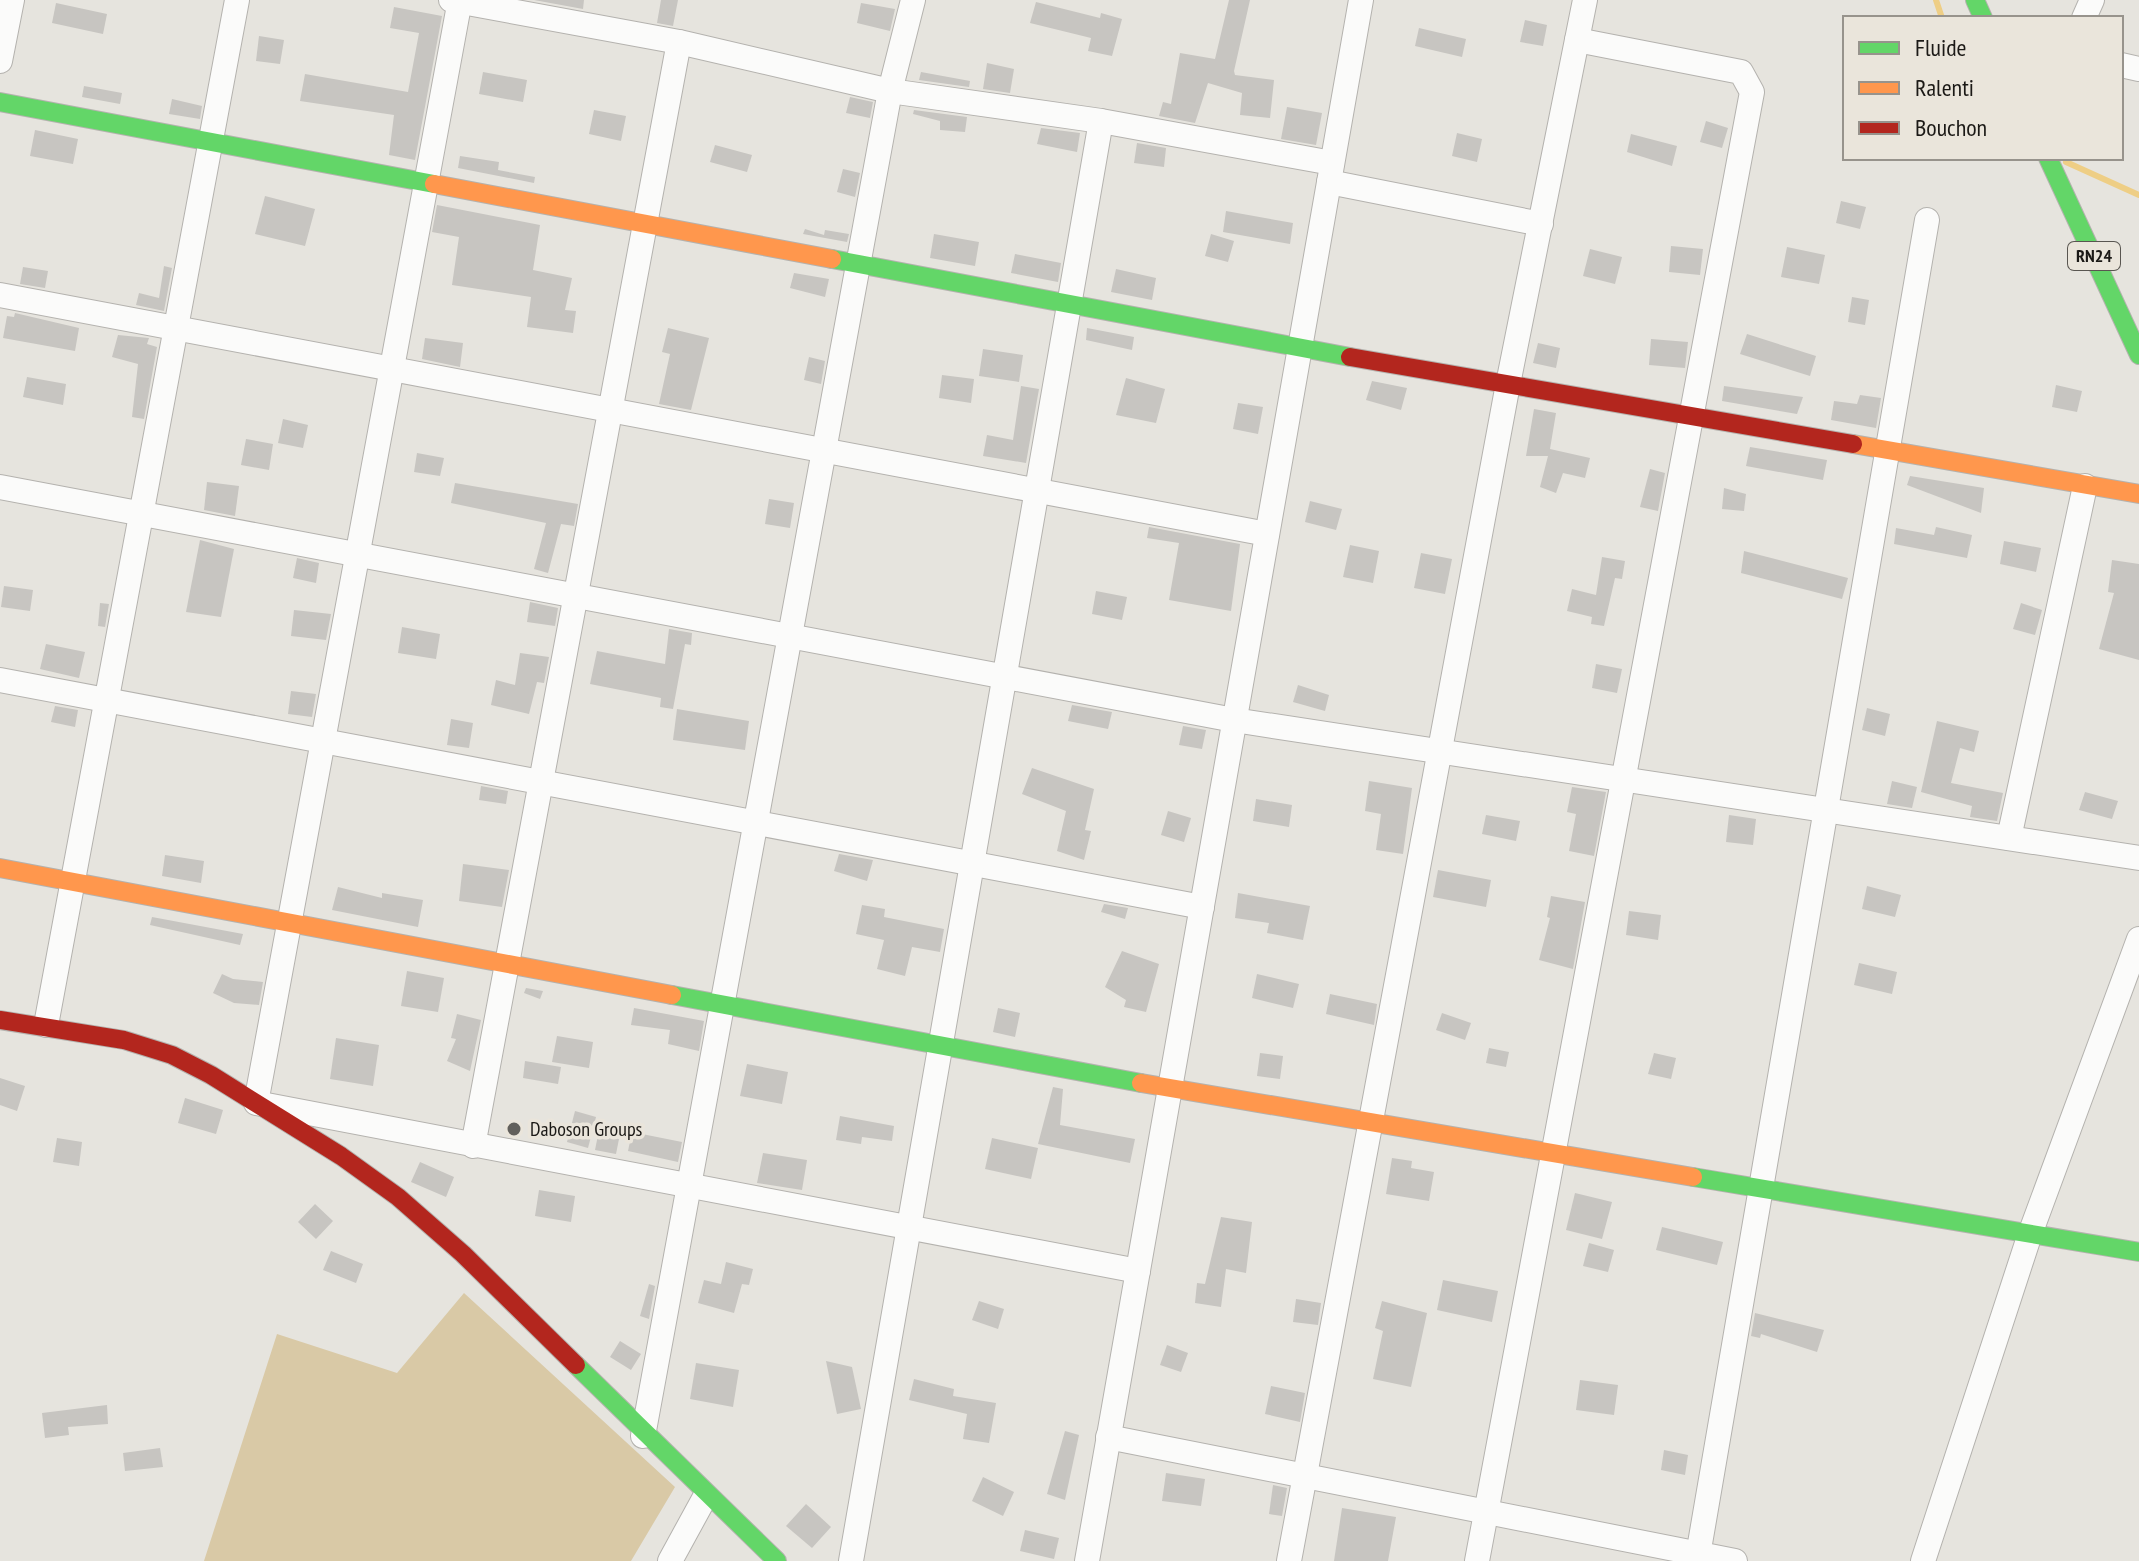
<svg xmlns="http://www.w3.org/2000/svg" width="2139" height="1561" font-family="'PT Sans Narrow',sans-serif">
  <rect width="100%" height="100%" fill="#e6e4de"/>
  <path fill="#d9c9a6" d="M464,1293L675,1487L631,1561H204L277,1334L397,1373Z"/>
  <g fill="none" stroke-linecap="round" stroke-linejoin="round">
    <g stroke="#eece85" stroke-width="6">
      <path d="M1936,0L1942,18"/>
      <path d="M2066,162L2139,195"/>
    </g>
  </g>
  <g fill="#c7c5c1">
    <path d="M534,0H584L583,9Z"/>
    <path d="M661,0H678L673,26L657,23Z"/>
    <path d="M1229,0H1250L1234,71L1235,75L1274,80L1270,118L1240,115L1242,93L1208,83L1195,123L1159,116L1163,102L1171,104L1180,53L1215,59Z"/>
    <path d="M1036,2L1100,18L1101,13L1122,19L1112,56L1088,51L1091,38L1030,23Z"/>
    <path d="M56,3L107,14L103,34L52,23Z"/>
    <path d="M861,3L895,9L890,31L857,23Z"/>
    <path d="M394,7L442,16L415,160L389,155L394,115L300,101L305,74L408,92L419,33L390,28Z"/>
    <path d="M1525,20L1547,25L1543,46L1520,42Z"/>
    <path d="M1419,28L1466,39L1462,57L1415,46Z"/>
    <path d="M259,36L284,40L280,64L256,61Z"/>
    <path d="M987,63L1014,69L1010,93L983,89Z"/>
    <path d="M483,72L527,80L523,102L479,94Z"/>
    <path d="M921,72L970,81L969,87L919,80Z"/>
    <path d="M84,86L122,93L120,104L82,97Z"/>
    <path d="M850,97L873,102L870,118L846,113Z"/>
    <path d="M172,99L202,106L200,119L169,114Z"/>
    <path d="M1287,107L1322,113L1316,145L1281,139Z"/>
    <path d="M594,110L626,116L621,141L589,134Z"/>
    <path d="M914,110L967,117L965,132L940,130V121L913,114Z"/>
    <path d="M1706,121L1728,128L1722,148L1700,142Z"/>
    <path d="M1041,128L1080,133L1077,152L1037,144Z"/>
    <path d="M35,130L78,139L73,164L30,156Z"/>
    <path d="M1457,133L1482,139L1477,162L1452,156Z"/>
    <path d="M1631,134L1677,146L1672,166L1627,152Z"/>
    <path d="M1137,143L1166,148L1164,167L1134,163Z"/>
    <path d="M715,145L752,155L747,172L710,162Z"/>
    <path d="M460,156L499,162L498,170L535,177L534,183L458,168Z"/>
    <path d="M843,169L860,173L855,197L837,192Z"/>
    <path d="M265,196L315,209L305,246L255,234Z"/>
    <path d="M1841,201L1866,207L1860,229L1836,223Z"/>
    <path d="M437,205L540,225L533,270L572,278L565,310L576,311L573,333L527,327L531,297L452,285L459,237L432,232Z"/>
    <path d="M1226,211L1293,223L1290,244L1223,232Z"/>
    <path d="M805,229L824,235L825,230L849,234L847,242L803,234Z"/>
    <path d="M934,234L979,242L975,266L930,258Z"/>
    <path d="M1211,234L1234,241L1228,262L1205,256Z"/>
    <path d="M1671,246L1703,249L1700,275L1669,272Z"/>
    <path d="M1787,247L1825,255L1819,284L1781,277Z"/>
    <path d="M1590,249L1622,257L1615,284L1583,276Z"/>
    <path d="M1015,254L1061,263L1058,282L1011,273Z"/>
    <path d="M164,266L172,268L164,311L136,305L139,293L159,298Z"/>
    <path d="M23,267L48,271L45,288L20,284Z"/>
    <path d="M1116,269L1156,278L1152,300L1111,292Z"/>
    <path d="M794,273L829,279L825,297L790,288Z"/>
    <path d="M1852,297L1869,300L1865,325L1848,322Z"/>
    <path d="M15,313L79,328L75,351L3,338L7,316L14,317Z"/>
    <path d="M668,328L709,338L691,410L659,404L670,354L662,352Z"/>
    <path d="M1087,328L1134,337L1132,350L1086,340Z"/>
    <path d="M1747,334L1816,356L1810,376L1740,354Z"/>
    <path d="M118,335L149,338L147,344L157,347L144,419L132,417L138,364L112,357Z"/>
    <path d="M425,338L463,343L460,367L422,359Z"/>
    <path d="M1651,339L1688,342L1685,368L1649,365Z"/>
    <path d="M1538,343L1560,348L1556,368L1533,363Z"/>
    <path d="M983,349L1023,355L1019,382L979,376Z"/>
    <path d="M809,357L825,361L821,384L804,380Z"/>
    <path d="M942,375L974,379L971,403L939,398Z"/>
    <path d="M27,377L66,384L63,405L23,397Z"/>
    <path d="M1126,378L1165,389L1156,423L1116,415Z"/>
    <path d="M1372,381L1407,388L1401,410L1366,400Z"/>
    <path d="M2056,385L2082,391L2077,412L2052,407Z"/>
    <path d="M1021,386L1039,389L1026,463L983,456L987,435L1013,440Z"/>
    <path d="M1724,386L1803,397L1797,414L1722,401Z"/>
    <path d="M1860,395L1881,398L1876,428L1831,420L1834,401L1857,404Z"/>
    <path d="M1238,403L1263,407L1258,434L1233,429Z"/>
    <path d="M1534,409L1556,413L1550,449L1590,458L1585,478L1563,473L1556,493L1540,487L1548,456H1526Z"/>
    <path d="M283,419L308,425L303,448L278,443Z"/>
    <path d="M246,439L273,444L269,470L241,465Z"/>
    <path d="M1750,447L1827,460L1823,480L1746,466Z"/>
    <path d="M417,453L444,458L440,476L414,472Z"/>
    <path d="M1650,469L1665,473L1658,511L1640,507Z"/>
    <path d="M1910,476L1984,488L1981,513L1907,485Z"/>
    <path d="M207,482L239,486L235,516L204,510Z"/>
    <path d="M455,483L578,504L574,526L561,524L548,573L534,569L546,523L451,503Z"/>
    <path d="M1724,488L1746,494L1744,511L1722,509Z"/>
    <path d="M769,499L794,503L790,528L765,524Z"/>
    <path d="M1310,501L1342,509L1336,530L1305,522Z"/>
    <path d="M1149,527L1240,544L1231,611L1169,600L1179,543L1147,538Z"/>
    <path d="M1936,527L1972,535L1967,558L1894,544L1896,528L1934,535Z"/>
    <path d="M200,540L234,549L221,617L186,612Z"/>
    <path d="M2004,541L2041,548L2036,572L2000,564Z"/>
    <path d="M1350,545L1379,551L1373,583L1343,577Z"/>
    <path d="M1744,551L1848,578L1842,599L1741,573Z"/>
    <path d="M1421,553L1452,559L1445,594L1414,588Z"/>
    <path d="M1602,557L1625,561L1622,579L1615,578L1604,626L1591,624L1592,617L1567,611L1572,589L1596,595Z"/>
    <path d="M297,558L319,563L316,583L293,578Z"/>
    <path d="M2112,560L2139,564V660L2099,649L2114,593L2108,592Z"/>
    <path d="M4,586L33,590L30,611L1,607Z"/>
    <path d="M1096,591L1127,597L1122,620L1092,614Z"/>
    <path d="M530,602L558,608L555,626L527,622Z"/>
    <path d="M100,603L109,604L105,627L98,626Z"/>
    <path d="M2021,603L2042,610L2035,635L2013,629Z"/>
    <path d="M294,610L331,614L326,640L291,636Z"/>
    <path d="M402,627L440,634L436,659L398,653Z"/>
    <path d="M669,629L692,633L691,645L685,644L673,709L660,707L661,698L590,684L597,651L665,664Z"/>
    <path d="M46,644L85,652L79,678L40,669Z"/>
    <path d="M520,653L549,657L544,683L537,682L529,714L491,705L496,680L515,685Z"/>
    <path d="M1596,664L1622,669L1617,693L1592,688Z"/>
    <path d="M1298,685L1329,695L1325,711L1293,702Z"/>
    <path d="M291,691L316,694L312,717L288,714Z"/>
    <path d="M1072,705L1112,712L1108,729L1068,721Z"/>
    <path d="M55,706L78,710L75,727L51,722Z"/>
    <path d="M1867,708L1890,714L1885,736L1862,730Z"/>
    <path d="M677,709L749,721L745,750L673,740Z"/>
    <path d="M451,719L473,723L469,748L447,745Z"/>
    <path d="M1937,721L1979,731L1974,752L1960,748L1951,783L2003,793L1997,821L1970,817L1972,806L1921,792Z"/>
    <path d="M1183,726L1206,730L1202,749L1179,745Z"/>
    <path d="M1032,768L1094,789L1085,830L1091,831L1084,860L1057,851L1066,811L1022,794Z"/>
    <path d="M1369,781L1412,788L1403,854L1376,850L1381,814L1365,811Z"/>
    <path d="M1892,781L1917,787L1912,808L1887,804Z"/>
    <path d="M481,786L508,791L506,804L479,800Z"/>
    <path d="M1572,787L1606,792L1594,856L1569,851L1576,814L1567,812Z"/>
    <path d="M2085,792L2118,801L2112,819L2079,810Z"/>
    <path d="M1256,799L1292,805L1289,827L1253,821Z"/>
    <path d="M1168,811L1191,818L1184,842L1161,835Z"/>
    <path d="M1486,815L1520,821L1516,841L1482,834Z"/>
    <path d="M1729,815L1756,819L1753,845L1726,842Z"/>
    <path d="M839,854L873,860L867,881L834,871Z"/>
    <path d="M165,855L204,861L201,883L162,876Z"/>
    <path d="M463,864L509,870L502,907L459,901Z"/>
    <path d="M1438,870L1491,880L1486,907L1433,897Z"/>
    <path d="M1867,886L1901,895L1895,917L1862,909Z"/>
    <path d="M338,887L382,898V893L423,900L418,927L332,910Z"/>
    <path d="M1238,893L1310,906L1303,940L1267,933L1269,923L1235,918Z"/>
    <path d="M1551,896L1585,902L1573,969L1539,960L1550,918L1547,917Z"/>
    <path d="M1104,904L1128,908L1125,919L1101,912Z"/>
    <path d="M862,905L885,909L884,917L944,929L940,952L912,947L905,976L877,969L884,940L856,934Z"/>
    <path d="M1629,911L1661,915L1658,940L1626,935Z"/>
    <path d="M152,917L243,934L240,945L150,925Z"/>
    <path d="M1122,951L1159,964L1146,1012L1124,1007L1126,1000L1105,987Z"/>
    <path d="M1859,963L1897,972L1892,994L1854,985Z"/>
    <path d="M407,971L444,978L438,1012L401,1006Z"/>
    <path d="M222,974L233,979L263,982L259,1005L234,1003L213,993Z"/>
    <path d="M1257,974L1299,984L1293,1008L1252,998Z"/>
    <path d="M526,988L543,991L540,999L524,993Z"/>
    <path d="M1330,994L1377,1004L1374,1025L1326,1014Z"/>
    <path d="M634,1008L704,1021L699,1051L668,1044L670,1030L631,1025Z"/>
    <path d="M998,1008L1020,1013L1015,1037L993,1032Z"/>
    <path d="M1442,1013L1471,1023L1465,1040L1436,1030Z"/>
    <path d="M457,1014L481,1020L470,1071L447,1061L456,1039L451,1038Z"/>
    <path d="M557,1036L593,1042L589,1068L552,1062Z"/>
    <path d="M336,1038L379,1045L373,1086L330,1079Z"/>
    <path d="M1489,1048L1509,1052L1506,1067L1486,1063Z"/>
    <path d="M1260,1053L1283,1056L1280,1079L1257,1076Z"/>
    <path d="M1654,1053L1676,1058L1671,1079L1648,1074Z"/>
    <path d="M525,1061L561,1067L558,1084L523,1078Z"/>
    <path d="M747,1064L788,1072L782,1104L740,1096Z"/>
    <path d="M0,1078L25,1086L17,1111L0,1105Z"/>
    <path d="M1053,1087L1063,1089L1060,1125L1135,1139L1130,1163L1038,1144Z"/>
    <path d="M185,1098L223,1110L216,1134L178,1123Z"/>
    <path d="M575,1111L596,1117L588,1148L567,1142Z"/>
    <path d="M840,1116L894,1126L892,1141L862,1137L861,1144L836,1140Z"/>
    <path d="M632,1132L682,1142L678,1162L628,1151Z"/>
    <path d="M598,1135L619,1139L616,1154L595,1150Z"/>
    <path d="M57,1138L82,1142L79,1166L53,1162Z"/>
    <path d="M992,1138L1038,1148L1031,1179L985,1169Z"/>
    <path d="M763,1153L807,1160L802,1190L757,1183Z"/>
    <path d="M1392,1158L1412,1161L1411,1168L1434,1172L1429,1201L1386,1194Z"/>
    <path d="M420,1162L454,1177L446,1197L411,1182Z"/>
    <path d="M539,1190L575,1196L571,1222L535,1216Z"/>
    <path d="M1575,1193L1612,1202L1602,1239L1566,1230Z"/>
    <path d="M315,1204L333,1221L316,1239L298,1222Z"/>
    <path d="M1221,1217L1252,1222L1246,1273L1226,1269L1221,1307L1195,1303L1197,1283L1205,1284Z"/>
    <path d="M1662,1227L1723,1242L1717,1265L1656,1250Z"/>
    <path d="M1589,1243L1614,1250L1608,1272L1583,1266Z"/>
    <path d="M331,1251L363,1264L356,1283L323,1270Z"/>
    <path d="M726,1262L753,1269L749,1285L742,1284L734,1313L698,1303L704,1280L721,1284Z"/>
    <path d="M1443,1280L1498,1291L1492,1322L1437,1310Z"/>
    <path d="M649,1284L655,1286L649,1319L640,1316Z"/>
    <path d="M1296,1299L1321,1303L1318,1325L1293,1322Z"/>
    <path d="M979,1301L1004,1309L998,1329L972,1320Z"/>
    <path d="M1382,1301L1427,1313L1411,1387L1373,1379L1383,1331L1375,1328Z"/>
    <path d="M1755,1313L1824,1330L1817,1352L1761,1334L1760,1338L1751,1336Z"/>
    <path d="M620,1341L641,1354L631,1370L610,1357Z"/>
    <path d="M1167,1345L1188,1353L1181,1372L1160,1365Z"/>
    <path d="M826,1361L852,1367L861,1409L837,1414Z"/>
    <path d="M696,1363L739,1370L733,1407L690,1399Z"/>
    <path d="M914,1379L954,1389L953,1396L996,1403L989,1443L963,1439L967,1414L909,1400Z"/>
    <path d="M1580,1380L1618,1385L1614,1415L1576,1410Z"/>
    <path d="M1271,1386L1305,1393L1300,1422L1265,1414Z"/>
    <path d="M107,1405L108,1424L68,1427L69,1435L45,1438L42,1413Z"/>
    <path d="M1065,1431L1079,1435L1065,1500L1047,1494Z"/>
    <path d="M160,1448L163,1467L125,1471L123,1453Z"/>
    <path d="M1664,1450L1688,1455L1685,1475L1661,1470Z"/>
    <path d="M1166,1473L1205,1479L1201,1506L1162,1501Z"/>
    <path d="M983,1477L1014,1492L1003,1516L972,1501Z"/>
    <path d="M1273,1485L1287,1488L1282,1516L1269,1514Z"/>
    <path d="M806,1504L831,1527L812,1548L786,1526Z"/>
    <path d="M1342,1508L1396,1517L1388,1561H1334Z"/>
    <path d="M1025,1530L1059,1538L1054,1559L1020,1551Z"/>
  </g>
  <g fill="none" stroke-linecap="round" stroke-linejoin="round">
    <g stroke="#b4b2ae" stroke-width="26">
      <g id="street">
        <path d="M451,0L679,42L890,91L1101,121L1332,163"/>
        <path d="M460,0L256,1103L1138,1271"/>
        <path d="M2084,18L2092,0"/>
        <path d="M0,61L12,0"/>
        <path d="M2121,65L2139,69"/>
        <path d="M1329,182L1541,224"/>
        <path d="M0,295L1267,534"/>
        <path d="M0,487L1234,720L2139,858"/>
        <path d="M0,680L1202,907"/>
        <path d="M2009,838L2085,486"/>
        <path d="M46,1025L237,0"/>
        <path d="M473,1146L679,42"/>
        <path d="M643,1436L890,91L913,0"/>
        <path d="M1108,1437L1735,1561"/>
        <path d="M670,1561L705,1497"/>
        <path d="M851,1561L1101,121"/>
        <path d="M1087,1561L1361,0"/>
        <path d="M1289,1561L1508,384L1585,0"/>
        <path d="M1477,1561L1752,92L1741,72L1577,40"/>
        <path d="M1697,1561L1927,220"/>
        <path d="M1923,1561L2030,1234L2139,939"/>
      </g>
    </g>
    <g stroke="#b4b2ae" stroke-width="20">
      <g id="fast">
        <path d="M1975,0L1983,18"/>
        <path d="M0,102L434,184"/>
        <path d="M2048,158L2139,355"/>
        <path d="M832,259L1350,357"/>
        <path d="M672,995L1141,1083"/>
        <path d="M1693,1177L2139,1252"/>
        <path d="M576,1365L777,1561"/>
      </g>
    </g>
    <g stroke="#b4b2ae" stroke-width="20">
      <g id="slow">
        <path d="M434,184L832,259"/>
        <path d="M1853,444L2139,494"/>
        <path d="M0,868L672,995"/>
        <path d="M1141,1083L1693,1177"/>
      </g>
    </g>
    <g stroke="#b4b2ae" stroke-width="20">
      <g id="jam">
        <path d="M1350,357L1853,444"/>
        <path d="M0,1020L124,1040L172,1055L211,1075L341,1156L398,1197L463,1254L576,1365"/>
      </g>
    </g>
    <use href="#street" stroke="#fbfbfa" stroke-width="24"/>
    <use href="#fast" stroke="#63d668" stroke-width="18"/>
    <use href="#slow" stroke="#ff974d" stroke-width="18"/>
    <use href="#jam" stroke="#b3261e" stroke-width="18"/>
  </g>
  <circle fill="#62605c" stroke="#eae5db" stroke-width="3" cx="514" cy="1129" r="8"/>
  <g text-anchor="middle" stroke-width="7" stroke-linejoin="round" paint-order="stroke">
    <rect fill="#eae5db" stroke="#595651" stroke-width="2" x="2068" y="242" width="52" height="28" rx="6"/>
    <g font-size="18" font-weight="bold" fill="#1b1916">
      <text x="2094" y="262">RN24</text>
    </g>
    <g font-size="20" fill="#1b1916" stroke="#eae5db" text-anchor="start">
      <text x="530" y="1136">Daboson Groups</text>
    </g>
  </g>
  <rect x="1843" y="16" width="280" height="144" fill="#eae5db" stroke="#97938c" stroke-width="2"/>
  <rect x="1859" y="42" width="40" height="12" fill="#63d668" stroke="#97938c" stroke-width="2"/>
  <text x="1915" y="56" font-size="24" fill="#1b1916">Fluide</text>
  <rect x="1859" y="82" width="40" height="12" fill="#ff974d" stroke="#97938c" stroke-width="2"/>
  <text x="1915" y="96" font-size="24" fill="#1b1916">Ralenti</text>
  <rect x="1859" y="122" width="40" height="12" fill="#b3261e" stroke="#97938c" stroke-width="2"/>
  <text x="1915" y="136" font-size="24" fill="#1b1916">Bouchon</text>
</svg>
